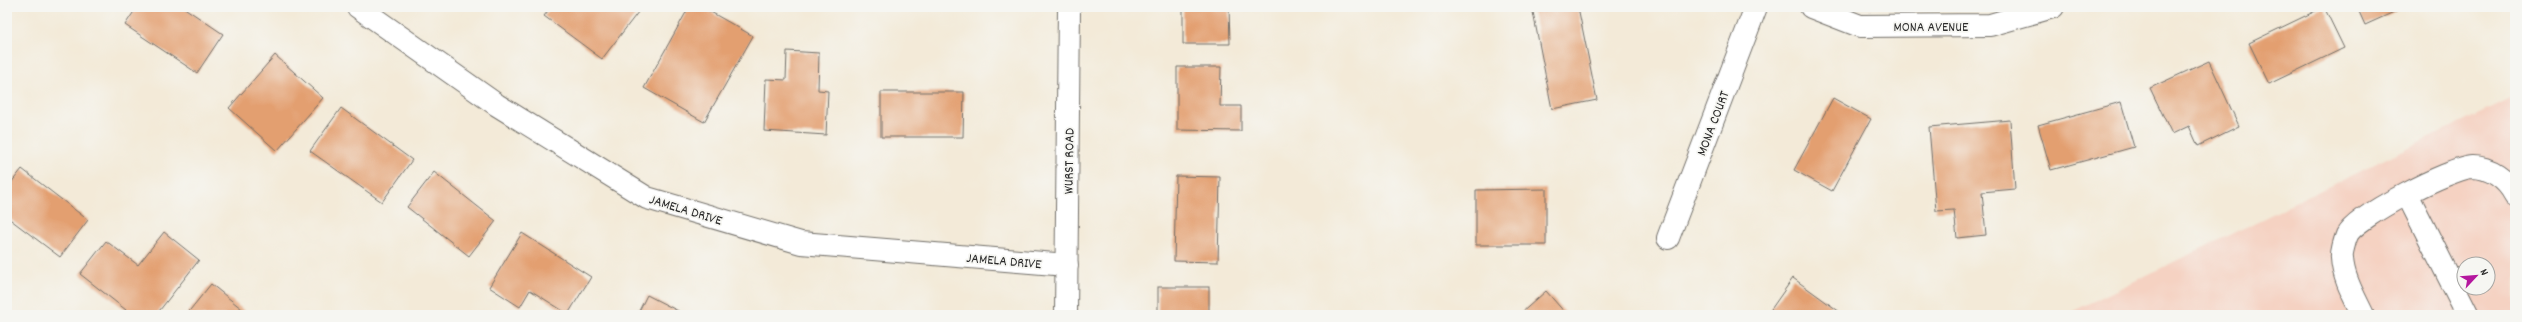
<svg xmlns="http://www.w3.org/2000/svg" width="2522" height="322" font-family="Dekko,sans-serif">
  <rect width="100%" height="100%" fill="#f6f6f2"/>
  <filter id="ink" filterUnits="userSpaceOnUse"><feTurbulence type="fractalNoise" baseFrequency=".025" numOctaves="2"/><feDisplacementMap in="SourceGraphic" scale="8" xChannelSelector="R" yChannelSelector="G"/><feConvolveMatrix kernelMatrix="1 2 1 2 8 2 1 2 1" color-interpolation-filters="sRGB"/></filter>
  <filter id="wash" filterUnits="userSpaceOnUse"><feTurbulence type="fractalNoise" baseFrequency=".012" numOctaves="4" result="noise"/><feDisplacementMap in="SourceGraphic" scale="16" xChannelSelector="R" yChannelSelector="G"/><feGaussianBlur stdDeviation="0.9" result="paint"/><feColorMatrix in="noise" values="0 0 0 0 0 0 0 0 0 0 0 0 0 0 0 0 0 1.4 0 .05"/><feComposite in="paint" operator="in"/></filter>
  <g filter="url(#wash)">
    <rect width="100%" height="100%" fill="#f3ead8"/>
    <path fill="#f5d2c2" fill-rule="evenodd" d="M2510,98L2515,109V315H2065ZM2464,264H2488V288H2464Z"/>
    <g id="blocks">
      <g fill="#e39f70">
        <path d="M137,7H183L223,34L197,73L125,25Z"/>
        <path d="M551,7H642L602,59L544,16Z"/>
        <path d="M689,7H702L753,36L704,122L644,88Z"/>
        <path d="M1183,7H1229L1230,44H1183Z"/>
        <path d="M1532,7H1578L1597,100L1552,109Z"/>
        <path d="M2324,7L2344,48L2269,84L2249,43Z"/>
        <path d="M2357,7H2405L2365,25Z"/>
        <path d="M787,51L819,53L818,90L828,91L826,135L764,131L766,79L786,80Z"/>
        <path d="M275,55L323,98L277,151L229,108Z"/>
        <path d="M2209,61L2239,126L2198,146L2189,126L2172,134L2150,88Z"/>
        <path d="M1177,67H1221L1220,106H1241V131L1177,130Z"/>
        <path d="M881,92H964L963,137H881Z"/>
        <path d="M1833,98L1871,119L1832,191L1794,170Z"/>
        <path d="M2121,102L2134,147L2051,170L2038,125Z"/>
        <path d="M341,108L412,160L382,202L310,151Z"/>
        <path d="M2010,120L2015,189L1982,192L1986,235L1957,238L1954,210L1936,211L1929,127Z"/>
        <path d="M22,169L88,220L60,257L7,217V188Z"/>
        <path d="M434,172L496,221L469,256L407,207Z"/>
        <path d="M1176,176L1220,177L1218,262L1174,261Z"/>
        <path d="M1546,189V245H1476V190Z"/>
        <path d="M164,232L199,260L156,315H122L126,310L80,274L106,241L138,265Z"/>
        <path d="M522,233L591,277L568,314L530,290L520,307L489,287Z"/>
        <path d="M1793,278L1844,315H1767Z"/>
        <path d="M211,284L247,313L246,315H186Z"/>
        <rect x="1158" y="287" width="51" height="28"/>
        <path d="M1546,291L1567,315H1519Z"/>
        <path d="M647,295L686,315H637Z"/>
      </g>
    </g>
  </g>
  <g filter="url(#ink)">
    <use href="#blocks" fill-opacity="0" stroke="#716e68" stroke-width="1"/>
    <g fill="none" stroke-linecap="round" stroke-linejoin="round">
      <g stroke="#716e68" stroke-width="24">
        <g id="minor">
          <path d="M358,7L497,105L647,198L801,243L1067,265"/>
          <path d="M1811,7L1860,26L1990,25L2053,7"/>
          <path d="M2407,194L2468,315"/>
          <path d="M1668,238L1756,7"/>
          <path d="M1066,315L1069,7"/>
          <path d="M2363,315C2355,298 2343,278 2342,258C2341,253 2345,240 2347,235C2356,216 2451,168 2472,167C2490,167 2507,179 2515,195"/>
        </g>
      </g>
      <use href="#minor" stroke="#fff" stroke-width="22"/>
    </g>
  </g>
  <g text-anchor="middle" stroke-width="3.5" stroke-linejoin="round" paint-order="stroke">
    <g font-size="14" fill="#2b2b2b" stroke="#f6f6f2">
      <text x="1931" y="31">MONA AVENUE</text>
      <text transform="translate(1712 123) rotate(-69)" y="5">MONA COURT</text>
      <text transform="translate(1068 161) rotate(-89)" y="5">WURST ROAD</text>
      <text transform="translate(686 209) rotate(17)" y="5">JAMELA DRIVE</text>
      <text transform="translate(1004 260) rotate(5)" y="5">JAMELA DRIVE</text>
    </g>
  </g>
  <rect width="2522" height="322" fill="none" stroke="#f6f6f2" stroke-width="24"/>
  <g transform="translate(2476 276) rotate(64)"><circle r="19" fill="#f6f6f2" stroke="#a5a5a2"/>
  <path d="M0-3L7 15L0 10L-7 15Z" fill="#b5179e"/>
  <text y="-6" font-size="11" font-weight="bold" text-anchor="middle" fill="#2b2b2b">N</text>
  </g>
</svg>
